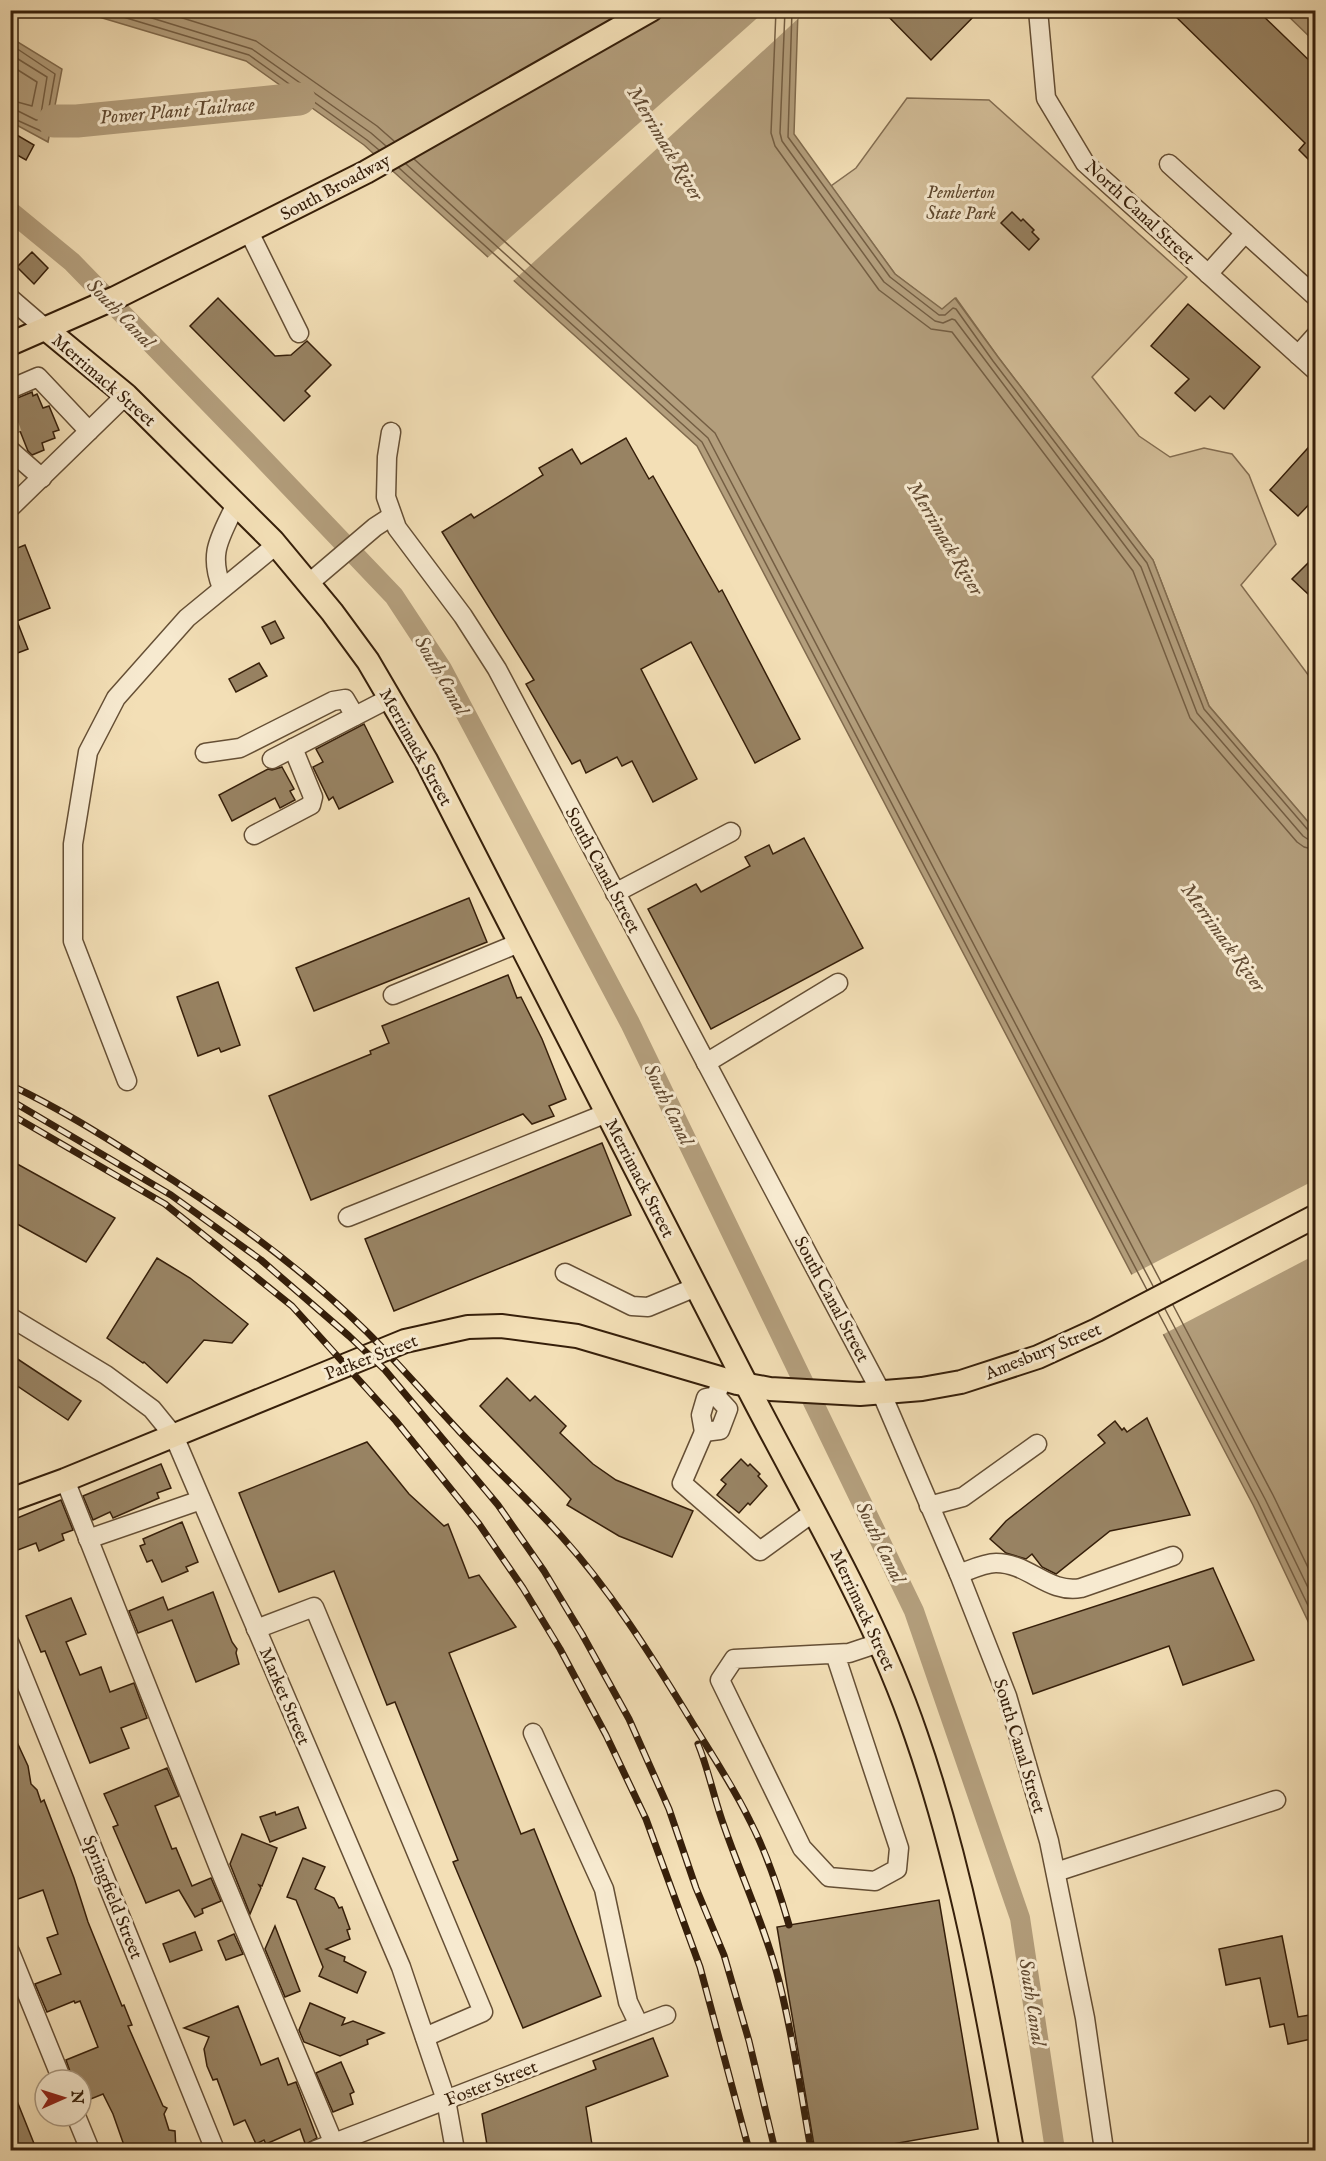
<svg xmlns="http://www.w3.org/2000/svg" width="1326" height="2161" font-family="'IM FELL English',serif">
  <rect width="100%" height="100%" fill="#f3dfb6"/>
  <filter id="stains"><feTurbulence type="fractalNoise" baseFrequency=".00333" numOctaves="4"/><feColorMatrix values="0 0 0 0 .2 0 0 0 0 .09 0 0 0 0 .02 0 0 0 .5 -.17"/></filter>
  <radialGradient id="worn" r=".72"><stop offset=".6" stop-color="#630" stop-opacity="0"/><stop offset="1" stop-color="#630" stop-opacity=".3"/></radialGradient>
  <path fill="#d3be99" stroke="#846e52" stroke-width="1.5" d="M907,98L989,100L1187,277L1092,377L1139,436L1170,457L1204,448L1232,454L1249,475L1276,544L1241,585L1315,684V830L1209,706L1153,560L998,357L956,298L942,310L895,274L831,186L856,168Z"/>
  <g fill="#b39e7c" stroke="#816b4e" stroke-width="1.5">
    <path d="M79,11H798L794,134L895,274L942,309L955,298L998,357L1153,560L1209,706L1315,830V1636L1253,1505L697,446L364,145L246,61Z"/>
    <path d="M1283,11H1315V42Z"/>
    <path d="M10,28L14,32L16,41L62,69L48,142L11,122Z"/>
  </g>
  <g fill="#f3dfb6">
    <path d="M801,10V16L512,282L486,259L765,11Z"/>
    <path d="M1315,1180V1255L1160,1336L1129,1276Z"/>
  </g>
  <g fill="none" stroke-linecap="round" stroke-linejoin="round">
    <g stroke="#745e43" stroke-width="1.5">
      <path d="M100,10L249,55L367,140L379,150"/>
      <path d="M126,10L252,49L371,133L386,146"/>
      <path d="M157,10L256,41L377,126L394,141"/>
      <path d="M776,10L771,133L775,146L879,290L931,329L952,332L1133,571L1190,718L1297,842L1304,847L1316,850"/>
      <path d="M785,10L780,133L782,141L884,282L935,321L943,323L952,319L955,320L1141,567L1197,713L1303,836L1309,840H1316"/>
      <path d="M792,10L788,137L890,277L939,315H945L953,308L956,309L993,361L1147,563L1204,709L1308,830L1316,833"/>
      <path d="M10,44L55,74L45,130L41,131L10,117"/>
      <path d="M10,54L47,77L40,120H36L18,111L10,109"/>
      <path d="M10,65L37,82L32,106L10,100"/>
      <path d="M414,159L715,433L1161,1282"/>
      <path d="M406,164L708,438L1153,1286"/>
      <path d="M399,168L702,442L1147,1290"/>
      <path d="M1173,1305L1273,1495L1316,1584"/>
      <path d="M1165,1309L1265,1499L1316,1604"/>
      <path d="M1158,1312L1258,1502L1316,1622"/>
    </g>
    <path stroke="#b39e7c" stroke-width="20" d="M10,211L72,262L249,444L394,596L442,669L630,1023L914,1611L1020,1918L1055,2150"/>
    <path stroke="#b39e7c" stroke-width="33" d="M54,121H77L299,99"/>
  </g>
  <g fill="#988363" stroke="#361f0a" stroke-width="1.5">
    <path d="M882,10H980L931,60Z"/>
    <path d="M1169,10H1257L1316,67V167L1299,150L1305,143Z"/>
    <path d="M10,131L34,145L26,160L10,151Z"/>
    <path d="M1012,212L1021,221L1023,219L1034,230L1032,232L1039,239L1029,250L1001,223Z"/>
    <path d="M32,252L48,268L34,284L17,267Z"/>
    <path d="M218,298L275,356L291,355L307,341L331,365L305,391L310,396L284,421L190,326Z"/>
    <path d="M1188,304L1260,367L1224,409L1210,396L1195,411L1175,393L1189,379L1151,346Z"/>
    <path d="M32,392L33,396L37,394L43,408L49,406L59,430L53,432L55,438L42,443L44,450L32,455L28,451L20,431L10,435V401Z"/>
    <path d="M626,438L649,479L653,476L719,592L722,590L800,739L755,763L691,642L641,669L697,779L653,802L632,761L622,766L617,757L586,773L580,760L572,764L526,684L534,680L442,532L471,514L474,518L543,475L539,468L572,449L581,464Z"/>
    <path d="M1316,439V497L1298,516L1270,490Z"/>
    <path d="M25,545L50,608L17,621L28,649L10,656V551Z"/>
    <path d="M1316,555V586L1308,594L1292,579Z"/>
    <path d="M275,621L284,638L271,644L262,627Z"/>
    <path d="M259,663L267,676L236,692L229,679Z"/>
    <path d="M364,724L393,782L339,809L333,797L329,800L313,767L323,762L316,749Z"/>
    <path d="M282,767L294,789L290,791L295,800L280,808L275,798L232,821L219,795L268,769L272,770Z"/>
    <path d="M804,838L863,948L711,1029L648,909L696,884L701,892L750,866L745,857L769,845L773,854Z"/>
    <path d="M469,898L487,942L314,1011L296,968Z"/>
    <path d="M508,975L517,998L521,997L542,1039L566,1099L549,1106L554,1116L532,1124L523,1114L311,1200L269,1096L371,1054L370,1051L389,1043L382,1026Z"/>
    <path d="M218,982L240,1045L221,1052L219,1048L198,1056L177,997Z"/>
    <path d="M602,1143L631,1215L394,1311L365,1239Z"/>
    <path d="M10,1160L115,1218L86,1262L10,1220Z"/>
    <path d="M157,1258L190,1278L248,1324L232,1343L204,1340L167,1383L144,1362L143,1363L107,1338Z"/>
    <path d="M10,1354L81,1401L68,1420L10,1381Z"/>
    <path d="M507,1378L530,1401L535,1396L566,1426L560,1433L593,1464L616,1480L693,1511L672,1557L619,1536L567,1505L571,1499L480,1406Z"/>
    <path d="M1147,1418L1190,1515L1110,1531L1056,1574L1042,1567L1032,1554L1026,1559L1006,1553L990,1539L1006,1521L1105,1443L1098,1435L1115,1421L1122,1430L1124,1428L1127,1432Z"/>
    <path d="M367,1442L409,1494L444,1526L448,1524L469,1578L479,1575L516,1627L449,1653L521,1834L534,1829L601,1996L523,2028L453,1862L458,1860L395,1702L387,1705L334,1571L279,1592L239,1493Z"/>
    <path d="M741,1459L748,1466L750,1464L760,1474L758,1476L767,1486L750,1505L748,1503L739,1513L717,1495L726,1484L721,1480Z"/>
    <path d="M161,1464L171,1488L157,1493L159,1498L113,1518L110,1512L93,1520L83,1496Z"/>
    <path d="M61,1500L73,1530L62,1534L64,1540L39,1551L36,1543L10,1553V1521Z"/>
    <path d="M182,1522L198,1562L186,1567L188,1571L162,1582L152,1560L147,1562L140,1546L145,1544L143,1539Z"/>
    <path d="M1213,1568L1254,1660L1183,1685L1169,1646L1033,1694L1013,1633Z"/>
    <path d="M213,1592L232,1642L237,1649L236,1653L239,1664L196,1682L172,1620L138,1633L129,1611L163,1597L168,1610Z"/>
    <path d="M71,1598L86,1634L66,1642L80,1675L101,1667L110,1692L134,1683L147,1718L121,1728L129,1748L90,1763L45,1651L41,1652L26,1616Z"/>
    <path d="M10,1727L28,1766L31,1784L37,1790L41,1802L44,1800L74,1878L88,1922L122,2006L124,2005L132,2025L128,2026L163,2106L167,2108L164,2114L169,2130L175,2131L176,2151H126L113,2114L103,2094L81,2103V2080H73L66,2060L98,2047L80,2001L75,2003L74,2001L47,2012L35,1984L61,1974L47,1938L58,1934L43,1890L10,1902Z"/>
    <path d="M167,1768L179,1796L155,1806L172,1849L176,1848L192,1886L211,1878L221,1901L202,1909L203,1913L195,1917L179,1890L146,1903L113,1827L118,1825L104,1794Z"/>
    <path d="M298,1807L306,1828L270,1842L260,1817L275,1812L276,1815Z"/>
    <path d="M242,1834L277,1848L262,1886L259,1885L261,1888L250,1914L230,1864Z"/>
    <path d="M303,1858L325,1867L315,1889L334,1898L339,1908L342,1907L350,1929L347,1930L350,1939L326,1949L345,1957L344,1961L366,1972L357,1993L319,1976L323,1967L296,1900L287,1897Z"/>
    <path d="M939,1900L978,2129L853,2151H815L777,1927Z"/>
    <path d="M275,1926L300,1991L285,1997L265,1949Z"/>
    <path d="M195,1932L202,1950L170,1962L163,1944Z"/>
    <path d="M234,1934L243,1954L226,1960L218,1941Z"/>
    <path d="M1282,1936L1298,2017L1316,2014V2038L1288,2044L1284,2024L1270,2027L1260,1978L1226,1985L1219,1949Z"/>
    <path d="M310,2003L345,2018L342,2025L353,2021L384,2033L367,2040L368,2044L340,2056L304,2042L299,2030Z"/>
    <path d="M238,2006L261,2065L278,2058L288,2085L296,2082L317,2138L308,2143L306,2146L300,2129L266,2144L264,2140L256,2144L245,2120L234,2125L217,2079L213,2080L207,2066L204,2049L209,2037L184,2028Z"/>
    <path d="M653,2038L668,2076L586,2107L593,2151H488L482,2114L596,2069L593,2061Z"/>
    <path d="M341,2062L354,2092L350,2094L353,2104L333,2112L316,2073Z"/>
    <path d="M10,2086H11L37,2151H20L16,2142L10,2144Z"/>
  </g>
  <g fill="none" stroke-linecap="round" stroke-linejoin="round">
    <path stroke="#cdb994" stroke-width="18" stroke-dasharray="18 9" stroke-linecap="butt" d="M10,426L13,434"/>
    <g stroke="#654f35" stroke-width="21">
      <g id="minor">
        <path d="M1038,10L1046,98L1085,163L1316,371"/>
        <path d="M1169,164L1316,297"/>
        <path d="M249,232L299,333"/>
        <path d="M1208,274L1245,233"/>
        <path d="M10,298L46,329"/>
        <path d="M1298,355L1316,335"/>
        <path d="M10,389L38,377L89,431"/>
        <path d="M391,432L387,457L386,497L397,528L463,616L497,669L881,1392L959,1574L1007,1696L1049,1841L1085,2018L1104,2150"/>
        <path d="M10,450L42,478"/>
        <path d="M10,508L126,395"/>
        <path d="M308,584L375,527L392,516"/>
        <path d="M222,588C208,553 220,538 235,506"/>
        <path d="M205,753L240,748L333,701L345,699L355,716"/>
        <path d="M272,759L390,698"/>
        <path d="M254,835L311,805L313,797L293,748"/>
        <path d="M615,893L731,832"/>
        <path d="M393,995L519,943"/>
        <path d="M706,1063L838,983"/>
        <path d="M127,1081L73,941V844L88,752L116,698L187,618L276,545"/>
        <path d="M348,1217L607,1113"/>
        <path d="M565,1273L632,1306L648,1307L696,1287"/>
        <path d="M10,1317L106,1375L152,1409L174,1436L401,1967L446,2100L455,2150"/>
        <path d="M716,1396L706,1398L701,1415L704,1432L720,1430L728,1409L716,1396L722,1379"/>
        <path d="M704,1432L682,1483L760,1551L815,1511"/>
        <path d="M65,1480L219,1868L334,2144"/>
        <path d="M929,1506L963,1497L1037,1444"/>
        <path d="M88,1539L201,1500"/>
        <path d="M959,1574C970,1570 984,1563 996,1563C1029,1563 1048,1594 1081,1588L1173,1556"/>
        <path d="M256,1629L314,1607L483,2012L425,2037"/>
        <path d="M10,1644L215,2150"/>
        <path d="M835,1654L899,1848L897,1869L875,1881L829,1877L802,1848L720,1680L734,1659L849,1653L879,1643"/>
        <path d="M533,1733L604,1889L628,2002L639,2025"/>
        <path d="M1056,1872L1276,1800"/>
        <path d="M10,1952L62,2080"/>
        <path d="M76,2116L90,2150"/>
        <path d="M316,2150L666,2015"/>
      </g>
    </g>
    <g stroke="#361f0a" stroke-width="26">
      <g id="major">
        <path d="M46,329L126,395L273,541L332,612L368,661L426,760C531,966 637,1172 743,1378C803,1496 873,1609 916,1735C963,1870 987,2010 1012,2150"/>
        <path d="M10,344L115,298L366,172L651,10"/>
        <path d="M10,1500L65,1480L405,1341L468,1327L501,1326L577,1336L737,1383L770,1389L860,1394L922,1389L961,1382L1038,1357L1097,1330L1316,1216"/>
      </g>
    </g>
    <use href="#minor" stroke="#f7ead0" stroke-width="18"/>
    <use href="#major" stroke="#f3dfb6" stroke-width="22"/>
    <g stroke="#361f0a" stroke-width="7">
      <g id="rail">
        <path d="M10,1085C57,1107 100,1134 143,1161C223,1211 300,1266 367,1332C399,1364 428,1398 459,1431C493,1467 529,1500 562,1537C609,1589 647,1649 684,1709C706,1746 731,1782 750,1821C767,1854 779,1890 789,1925"/>
        <path d="M10,1100L171,1195L261,1260L349,1336L385,1370L498,1505L544,1571L582,1634L629,1719L669,1809L696,1888L724,1955L749,2041L775,2150"/>
        <path d="M10,1114L165,1204L292,1306L396,1421L479,1524L523,1588L560,1649L606,1735L646,1819L700,1967L749,2150"/>
        <path d="M698,1744C709,1771 714,1799 724,1826C742,1878 765,1927 779,1981C793,2036 801,2094 811,2150"/>
      </g>
    </g>
    <use href="#rail" stroke="#f7ead0" stroke-width="4.5" stroke-dasharray="14" stroke-linecap="butt"/>
  </g>
  <g text-anchor="middle" stroke-width="6" stroke-linejoin="round" paint-order="stroke">
    <g font-size="18" fill="#361f0a" stroke="#f7ead0">
      <text transform="translate(335 187) rotate(-28)" y="6">South Broadway</text>
      <text transform="translate(1140 212) rotate(43)" y="6">North Canal Street</text>
      <text transform="translate(104 380) rotate(41)" y="6">Merrimack Street</text>
      <text transform="translate(416 747) rotate(61)" y="6">Merrimack Street</text>
      <text transform="translate(603 870) rotate(62)" y="6">South Canal Street</text>
      <text transform="translate(640 1178) rotate(63)" y="6">Merrimack Street</text>
      <text transform="translate(832 1299) rotate(62)" y="6">South Canal Street</text>
      <text transform="translate(1043 1351) rotate(-22)" y="6">Amesbury Street</text>
      <text transform="translate(371 1357) rotate(-21)" y="6">Parker Street</text>
      <text transform="translate(863 1610) rotate(65)" y="6">Merrimack Street</text>
      <text transform="translate(285 1696) rotate(67)" y="6">Market Street</text>
      <text transform="translate(1020 1746) rotate(73)" y="6">South Canal Street</text>
      <text transform="translate(113 1897) rotate(68)" y="6">Springfield Street</text>
      <text transform="translate(491 2083) rotate(-21)" y="6">Foster Street</text>
    </g>
    <g font-size="18" font-style="italic" fill="#5d472e" stroke="#f7ead0">
      <text x="961" y="198">Pemberton<tspan x="961" dy="21">State Park</tspan></text>
    </g>
    <g font-size="20" font-style="italic" fill="#624b32" stroke="#f7ead0">
      <text transform="translate(177 110) rotate(-5)" y="7">Power Plant Tailrace</text>
      <text transform="translate(666 143) rotate(59)" y="7">Merrimack River</text>
      <text transform="translate(121 313) rotate(46)" y="7">South Canal</text>
      <text transform="translate(946 538) rotate(59)" y="7">Merrimack River</text>
      <text transform="translate(442 675) rotate(60)" y="7">South Canal</text>
      <text transform="translate(1224 937) rotate(54)" y="7">Merrimack River</text>
      <text transform="translate(669 1104) rotate(64)" y="7">South Canal</text>
      <text transform="translate(881 1542) rotate(64)" y="7">South Canal</text>
      <text transform="translate(1033 2002) rotate(81)" y="7">South Canal</text>
    </g>
  </g>
  <rect width="1326" height="2161" fill="none" stroke="#f3dfb6" stroke-width="36"/>
  <rect x="12" y="12" width="1302" height="2137" fill="none" stroke="#361f0a" stroke-width="3"/>
  <rect x="18" y="18" width="1290" height="2125" fill="none" stroke="#361f0a" stroke-width="1.5"/>
  <g transform="translate(63 2098) rotate(87)"><circle r="28" fill="#f7ead0" stroke="#aa9981" stroke-width="1.5"/>
  <path d="M0-4.5L10 22L0 15L-10 22Z" fill="#8f2418"/>
  <text y="-9" font-size="16" font-weight="bold" text-anchor="middle" fill="#361f0a">N</text>
  </g>
  <rect width="100%" height="100%" filter="url(#stains)"/>
  <rect width="100%" height="100%" fill="url(#worn)"/>
</svg>
